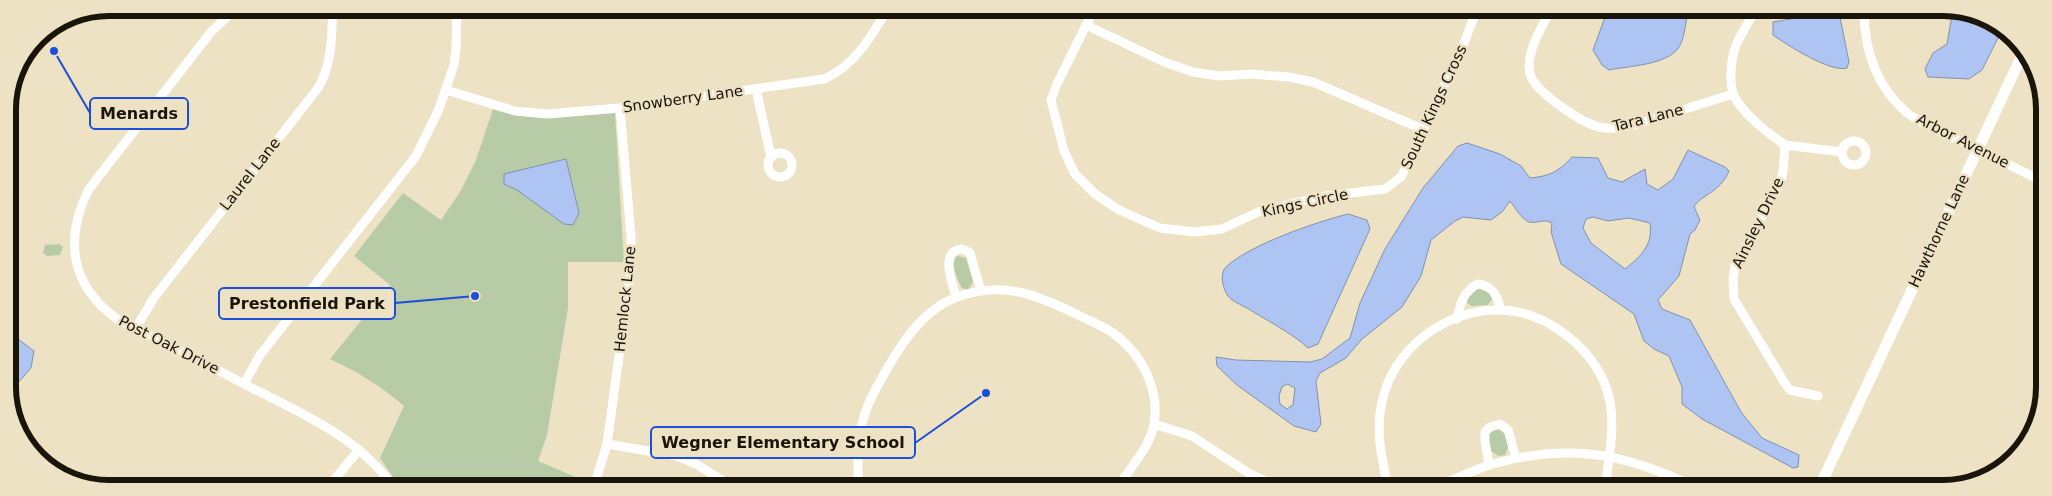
<svg xmlns="http://www.w3.org/2000/svg" width="2052" height="496" font-family="'DejaVu Sans',sans-serif">
  <rect width="100%" height="100%" fill="#eee2c5"/>
  <g fill="#b7cba7">
    <path d="M493,109L548,118L615,113L624,262H568V308L547,435L538,461L587,482L585,487H400L380,458L404,406C381,386 358,372 330,359L390,285L354,256L403,193L441,220L460,192L476,160Z"/>
    <path d="M59,244L63,247L60,255L47,256L43,253L45,245Z"/>
    <path d="M957,256L966,258L973,282L968,290L962,288C957,280 950,263 957,256Z"/>
    <path d="M1478,288L1489,293L1492,299L1488,305L1471,306L1467,302L1468,296Z"/>
    <path d="M1498,429L1505,434L1508,447L1505,455L1499,456L1491,451L1488,436L1490,432Z"/>
  </g>
  <g fill="#aec5f3" stroke="#8290ad" fill-rule="evenodd">
    <path d="M1608,9H1676L1687,17C1685,27 1684,39 1679,47C1668,65 1628,66 1609,70L1602,65L1593,50Z"/>
    <path d="M1953,9L1963,10L2002,30L1982,70L1969,79L1928,77L1925,69L1933,53L1947,44Z"/>
    <path d="M1832,12L1840,17L1849,62L1847,68C1831,73 1787,45 1773,35V22Z"/>
    <path d="M1467,143L1500,154L1521,166L1530,178C1550,176 1558,172 1572,157L1598,158L1608,178L1622,182L1645,169L1647,184L1658,190L1673,179L1688,150L1725,167L1729,171C1720,193 1700,195 1694,207L1700,220L1695,230L1690,234L1679,276L1658,300L1662,309L1690,320L1741,412L1762,438L1799,455L1798,467L1793,468L1702,419L1682,404V387L1669,356L1654,349L1644,341L1634,314L1561,264L1551,232L1552,223C1544,218 1537,224 1529,222C1521,219 1515,207 1510,201L1502,212L1491,220L1463,217L1455,221L1431,240L1421,276L1402,307L1361,340L1346,358L1320,373L1316,381L1321,424L1316,432L1294,426L1237,385L1217,366L1216,357L1236,360L1310,362L1322,359L1350,338L1360,303L1385,249L1423,188L1458,146ZM1593,217L1608,221L1629,218L1650,223C1653,245 1642,255 1625,269L1591,243L1583,228L1586,219ZM1287,384L1295,388L1293,405L1287,409L1280,404L1279,396L1282,387Z"/>
    <path d="M566,159L579,213L573,225L564,224L517,190L504,184V174Z"/>
    <path d="M1348,214L1367,220L1370,229L1318,344L1308,348C1292,333 1266,320 1247,308C1241,305 1232,301 1228,296C1223,289 1219,274 1226,267C1249,245 1316,222 1348,214Z"/>
    <path d="M9,332L34,351L31,368L9,393Z"/>
  </g>
  <g fill="none" stroke-linecap="round" stroke-linejoin="round">
    <g stroke="#fff" stroke-width="9">
      <path d="M243,8L229,15L211,32L89,189C64,239 70,285 117,319C162,341 206,364 250,387C301,413 360,438 393,487"/>
      <path d="M1094,9L1057,84L1051,100L1064,151L1075,174L1095,194L1119,210L1160,228L1194,232L1222,229L1258,212L1286,205L1325,196L1385,189L1401,177L1464,43L1477,9"/>
      <path d="M1551,9C1542,28 1525,52 1530,74C1535,92 1582,123 1599,127C1611,130 1622,127 1634,125L1733,94"/>
      <path d="M1756,9C1750,20 1742,32 1737,43C1731,56 1729,80 1733,93C1739,111 1770,135 1785,145"/>
      <path d="M1864,9C1864,49 1876,86 1906,112C1924,126 1947,135 1967,144C1992,156 2017,169 2042,181"/>
      <path d="M1086,25L1164,62L1193,72L1220,76L1251,74L1289,77L1313,82L1422,129"/>
      <path d="M756,89L771,157"/>
      <path d="M446,90L515,111L547,114L620,108L824,79C855,66 872,35 888,8"/>
      <circle cx="1854" cy="153" r="12"/>
      <path d="M1785,145L1783,172L1780,184L1735,266L1733,278L1734,299L1786,385L1790,390L1818,396"/>
      <path d="M1785,145L1842,152"/>
      <circle cx="780" cy="165" r="12"/>
      <path d="M956,297C953,285 942,258 955,251C961,247 965,250 970,253L981,291"/>
      <path d="M1457,319C1460,303 1464,292 1477,284C1492,285 1498,295 1500,310"/>
      <path d="M136,328L153,299L318,88C333,63 331,36 333,8"/>
      <path d="M244,384L260,355L416,156L439,109L454,65L456,49L457,8"/>
      <path d="M1154,424L1192,436L1250,474L1281,488"/>
      <path d="M607,444L677,456L696,464L733,487"/>
      <path d="M1489,465L1485,441V432L1490,427L1500,424L1508,430L1516,458"/>
      <path d="M328,487L359,450"/>
      <path d="M591,487L596,480L607,444L631,269V236L620,108"/>
      <path d="M839,487L858,482"/>
      <path d="M860,487C857,480 858,473 858,465C857,435 863,411 878,385C896,352 919,311 957,297C1003,280 1038,295 1080,316C1090,321 1103,326 1113,333C1142,354 1160,389 1154,425C1149,449 1130,466 1119,487"/>
      <path d="M1388,488C1382,459 1375,431 1382,402C1393,348 1447,308 1501,310C1546,311 1593,348 1607,390C1617,422 1609,456 1605,488"/>
      <path d="M1432,488C1453,481 1472,470 1493,464C1570,442 1627,454 1697,488"/>
    </g>
    <path stroke="#fff" stroke-width="11" d="M1819,488L2023,53"/>
  </g>
  <g text-anchor="middle" stroke-width="5" stroke-linejoin="round" paint-order="stroke">
    <g font-size="15" fill="#1a150b" stroke="#eee2c5">
      <text transform="translate(683 99) rotate(-8)" y="5">Snowberry Lane</text>
      <text transform="translate(1434 107) rotate(-65)" y="5">South Kings Cross</text>
      <text transform="translate(1648 118) rotate(-14)" y="5">Tara Lane</text>
      <text transform="translate(1963 141) rotate(27)" y="5">Arbor Avenue</text>
      <text transform="translate(250 174) rotate(-52)" y="5">Laurel Lane</text>
      <text transform="translate(1305 203) rotate(-12)" y="5">Kings Circle</text>
      <text transform="translate(1758 223) rotate(-64)" y="5">Ainsley Drive</text>
      <text transform="translate(1939 231) rotate(-65)" y="5">Hawthorne Lane</text>
      <text transform="translate(625 299) rotate(-84)" y="5">Hemlock Lane</text>
      <text transform="translate(169 345) rotate(27)" y="5">Post Oak Drive</text>
    </g>
  </g>
  <path d="M0 0H2052V496H0ZM109 16H1943A93 93 0 0 1 2036 109V387A93 93 0 0 1 1943 480H109A93 93 0 0 1 16 387V109A93 93 0 0 1 109 16Z" fill="#eee2c5" fill-rule="evenodd"/>
  <path fill="none" stroke="#1a150b" stroke-width="6" d="M109 16H1943A93 93 0 0 1 2036 109V387A93 93 0 0 1 1943 480H109A93 93 0 0 1 16 387V109A93 93 0 0 1 109 16Z"/>
  <path fill="none" stroke="#1d4ed8" stroke-width="2" d="M54 51L90 113M475 296L395 303M986 393L915 443"/>
  <g fill="#1d4ed8" stroke="#eee2c5" stroke-width="2">
    <circle cx="54" cy="51" r="5"/>
    <circle cx="475" cy="296" r="5"/>
    <circle cx="986" cy="393" r="5"/>
  </g>
  <g fill="#eee2c5" stroke="#1d4ed8" stroke-width="2">
    <rect x="90" y="98" width="98" height="31" rx="5"/>
    <rect x="219" y="288" width="176" height="31" rx="5"/>
    <rect x="651" y="427" width="264" height="31" rx="5"/>
  </g>
  <g font-size="16" text-anchor="middle" font-weight="bold" fill="#1a150b">
    <text x="139" y="119">Menards</text>
    <text x="307" y="309">Prestonfield Park</text>
    <text x="783" y="448">Wegner Elementary School</text>
  </g>
</svg>
